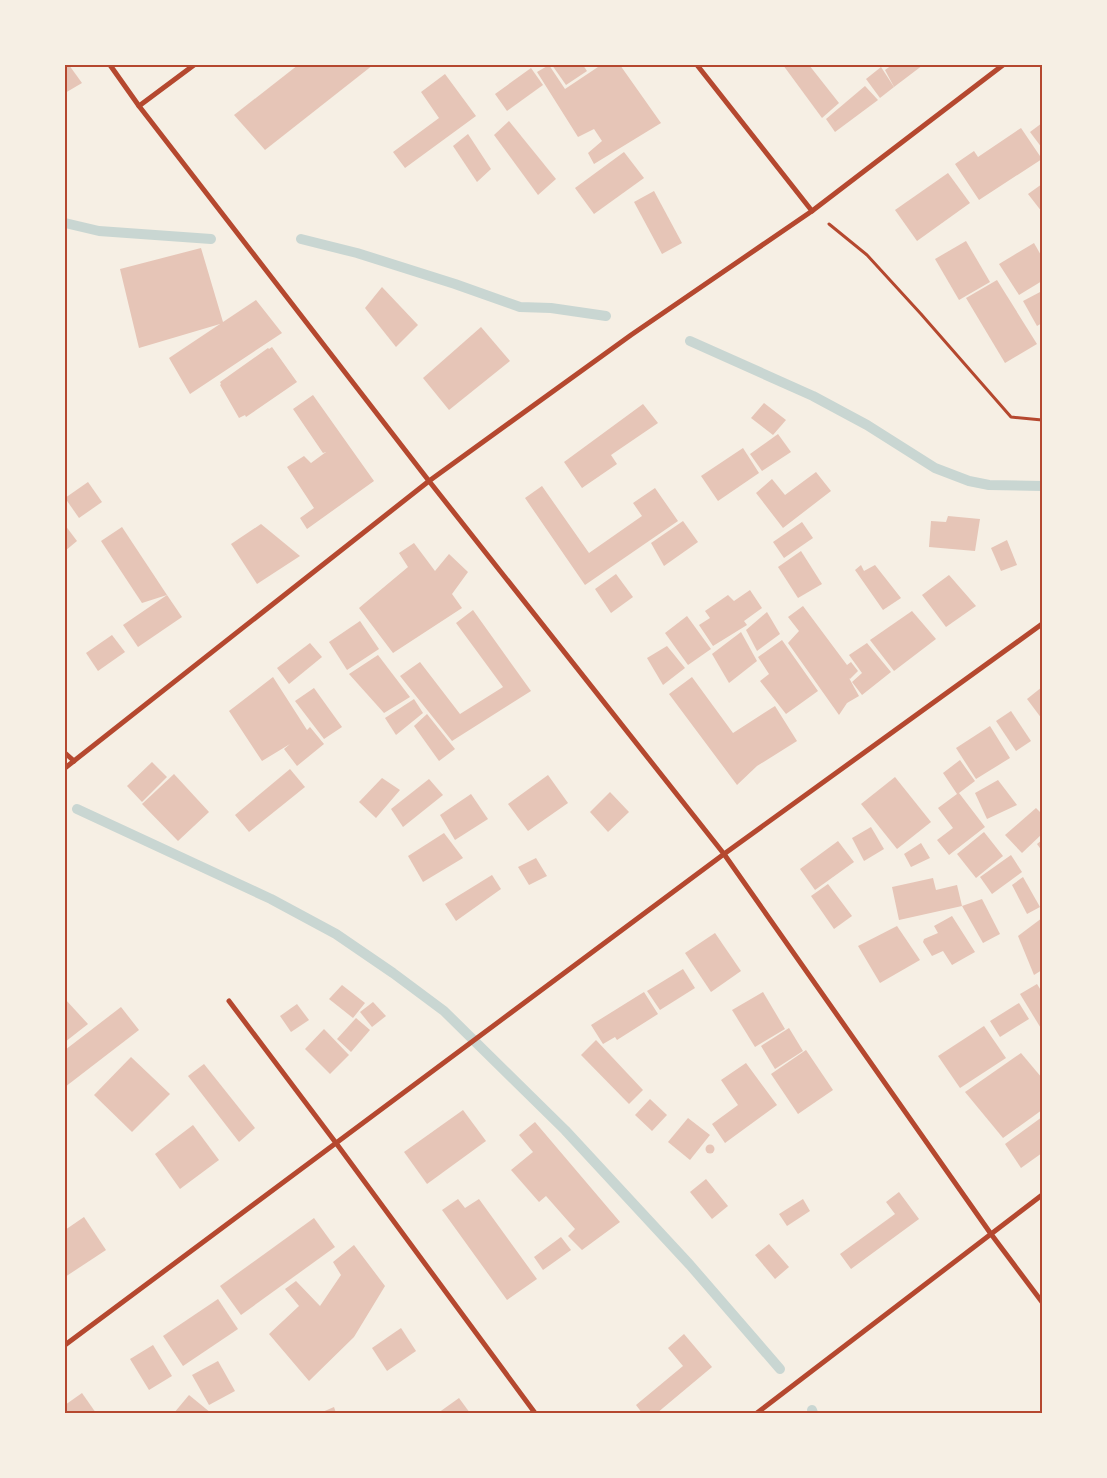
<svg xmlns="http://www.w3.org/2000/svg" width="1107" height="1478" font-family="Montserrat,sans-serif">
  <rect width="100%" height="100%" fill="#f6efe4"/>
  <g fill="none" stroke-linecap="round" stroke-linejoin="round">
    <g stroke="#c9d6d2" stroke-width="10">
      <path d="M65,223L99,231L211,239"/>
      <path d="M301,239L357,253L455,284L520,307L551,308L606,316"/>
      <path d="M690,341L813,396L867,425L935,468L969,481L989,485L1042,486"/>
      <path d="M77,809L271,899L336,934L393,973L444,1011L565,1130L690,1265L780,1369"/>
      <path d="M812,1410L813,1413"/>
    </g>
  </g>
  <g fill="#e6c5b7">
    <path d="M65,65H69L82,83L65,93Z"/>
    <path d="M298,65H373L265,150L234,115Z"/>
    <path d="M549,65L565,89L601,65H620L661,123L594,164L588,153L602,141L594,129L578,137L537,72Z"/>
    <path d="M552,65H583L587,71L566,85Z"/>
    <path d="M783,65H809L839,103L822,118Z"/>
    <path d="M892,65H923L894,87L885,70Z"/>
    <path d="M881,67L894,87L880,98L866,79Z"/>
    <path d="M531,68L543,85L507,111L495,94Z"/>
    <path d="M445,74L476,116L405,168L393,152L439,118L421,92Z"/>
    <path d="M865,86L878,100L835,132L826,119Z"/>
    <path d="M509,121L556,179L538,195L494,135Z"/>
    <path d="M1042,123V148L1030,132Z"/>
    <path d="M1021,128L1042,159L979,200L955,164L974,151L978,157Z"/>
    <path d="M468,134L491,169L477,182L453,146Z"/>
    <path d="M624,152L644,178L594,214L575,188Z"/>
    <path d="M948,173L970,203L917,241L895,210Z"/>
    <path d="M1042,184V212L1028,194Z"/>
    <path d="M654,191L682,243L662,254L634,202Z"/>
    <path d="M966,241L990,282L959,300L935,259Z"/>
    <path d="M1034,243L1042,257V281L1019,295L999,264Z"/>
    <path d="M201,248L223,322L256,300L282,333L190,394L169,358L220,324L139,348L120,269Z"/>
    <path d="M997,280L1037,344L1005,363L966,298Z"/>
    <path d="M382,287L418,325L396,347L365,308Z"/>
    <path d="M1042,291V323L1037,326L1023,301Z"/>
    <path d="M481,327L510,361L449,410L423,378Z"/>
    <path d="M272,347L297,382L246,417L245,415L239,418L220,385L221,384L220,382L268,348L269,349Z"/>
    <path d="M313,395L374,481L307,529L300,518L314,508L287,467L304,456L311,463L326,452L323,453L293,409Z"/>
    <path d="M764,403L786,420L773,435L751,418Z"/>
    <path d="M643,404L658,423L611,455L617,464L582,488L564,462Z"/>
    <path d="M778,434L791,452L762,471L750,454Z"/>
    <path d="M743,448L759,473L718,501L701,476Z"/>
    <path d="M816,472L831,491L783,528L756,493L772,479L785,495Z"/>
    <path d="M88,482L102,502L79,518L65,498Z"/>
    <path d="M542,486L589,553L642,516L633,503L655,488L678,521L585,585L525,498Z"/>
    <path d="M948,516L980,519L975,551L929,547L931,521L946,522Z"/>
    <path d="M683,521L698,542L664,566L651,543Z"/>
    <path d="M802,522L813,538L784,558L773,542Z"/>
    <path d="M261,524L300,556L257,584L231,544Z"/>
    <path d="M65,525L77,541L65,551Z"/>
    <path d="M122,527L167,595L142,603L101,541Z"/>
    <path d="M1007,540L1017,565L1001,571L991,548Z"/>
    <path d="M414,543L435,571L449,554L468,572L452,594L462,608L393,653L359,608L408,567L399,553Z"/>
    <path d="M801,551L822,584L798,598L778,567Z"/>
    <path d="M861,565L864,571L875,565L901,598L883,610L855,570Z"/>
    <path d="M616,574L633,597L611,613L595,589Z"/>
    <path d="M949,575L976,606L946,627L922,595Z"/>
    <path d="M750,590L762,608L744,621L747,625L713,646L699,625L710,618L705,611L728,595L734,601Z"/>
    <path d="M167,595L182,617L138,647L123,625Z"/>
    <path d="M803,606L847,665L851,662L858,671L850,679L849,678L859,696L847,703L839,715L788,643L799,631L788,617Z"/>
    <path d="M473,610L531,691L452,741L400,676L420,662L460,714L503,687L456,623Z"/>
    <path d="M912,611L936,639L894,671L870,640Z"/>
    <path d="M767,612L780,634L757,651L746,630Z"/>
    <path d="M687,616L711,649L688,665L665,633Z"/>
    <path d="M360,621L379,649L347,670L329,642Z"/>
    <path d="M741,632L757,661L729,683L712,654Z"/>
    <path d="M112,635L125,652L98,671L86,653Z"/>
    <path d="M782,640L818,691L786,714L760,681L769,674L758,657Z"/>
    <path d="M310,643L322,657L289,684L277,668Z"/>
    <path d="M867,643L891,672L862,695L852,682L862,673L849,655Z"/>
    <path d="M667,646L685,668L663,685L647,658Z"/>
    <path d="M378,655L410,697L384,713L349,674Z"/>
    <path d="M273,677L307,730L310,727L324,744L297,766L284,749L290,744L262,761L229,711Z"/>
    <path d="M692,677L733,733L775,706L797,741L757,766L737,785L669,694Z"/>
    <path d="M1042,687V719L1027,699Z"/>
    <path d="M314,688L342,727L324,739L295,701Z"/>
    <path d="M414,699L423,713L396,735L385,718Z"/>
    <path d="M1011,711L1031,741L1016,751L996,721Z"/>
    <path d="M427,714L455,749L439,761L414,726Z"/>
    <path d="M990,726L1010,758L976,779L956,748Z"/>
    <path d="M960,760L975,781L959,793L985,827L949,855L937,840L953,828L938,808L957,794L943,773Z"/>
    <path d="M152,762L167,777L142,802L127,786Z"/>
    <path d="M290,769L305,787L249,832L235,815Z"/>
    <path d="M174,774L209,812L178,841L142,804Z"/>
    <path d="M548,775L568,803L528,831L508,804Z"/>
    <path d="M895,777L931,822L897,849L861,804Z"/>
    <path d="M382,778L400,790L376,818L359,802Z"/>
    <path d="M429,779L443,795L403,827L391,809Z"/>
    <path d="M998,780L1017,805L987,819L975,793Z"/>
    <path d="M610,792L629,812L608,832L590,812Z"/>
    <path d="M471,794L488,819L455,840L440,815Z"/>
    <path d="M1036,808L1042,814V834L1022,853L1005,835Z"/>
    <path d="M871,827L884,849L864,861L852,838Z"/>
    <path d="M984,832L1003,856L976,878L957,854Z"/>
    <path d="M444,833L463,858L423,882L408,856Z"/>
    <path d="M1042,840V851L1037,844Z"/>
    <path d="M838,841L854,862L815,890L800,869Z"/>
    <path d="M921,843L930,858L911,867L904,854Z"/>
    <path d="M1011,855L1022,872L992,894L980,877Z"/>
    <path d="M536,858L547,876L529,885L518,867Z"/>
    <path d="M492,875L501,889L456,921L445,904Z"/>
    <path d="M1023,877L1040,907L1027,914L1012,885Z"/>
    <path d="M933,878L936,890L957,885L962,906L899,920L892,887Z"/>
    <path d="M828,884L852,916L834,929L811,896Z"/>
    <path d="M982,899L1000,934L983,943L962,906Z"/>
    <path d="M952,916L975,952L952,965L943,951L932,956L923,942L924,939L938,933L934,926Z"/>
    <path d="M1042,918V970L1034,975L1018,936Z"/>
    <path d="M897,926L920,960L880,983L858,946Z"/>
    <path d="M715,933L741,971L711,992L685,953Z"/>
    <path d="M683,969L695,988L660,1010L647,991Z"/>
    <path d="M1037,984L1042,992V1030L1020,994Z"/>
    <path d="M342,985L365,1003L353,1018L329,999Z"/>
    <path d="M644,992L658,1014L617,1040L615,1037L603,1044L591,1025Z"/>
    <path d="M763,992L785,1029L755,1047L732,1010Z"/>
    <path d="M65,999L88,1024L65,1042Z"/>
    <path d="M373,1002L386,1016L372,1027L360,1012Z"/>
    <path d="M1019,1003L1029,1019L1000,1037L990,1021Z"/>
    <path d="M297,1004L309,1020L291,1032L280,1016Z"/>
    <path d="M121,1007L139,1030L65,1087V1050Z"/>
    <path d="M356,1018L370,1030L351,1052L337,1039Z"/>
    <path d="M984,1026L1006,1058L960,1088L938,1056Z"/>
    <path d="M789,1028L803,1051L775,1069L761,1046Z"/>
    <path d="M324,1029L349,1055L330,1074L305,1049Z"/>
    <path d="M596,1040L643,1090L629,1104L581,1055Z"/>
    <path d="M806,1050L833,1090L798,1114L771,1074Z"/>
    <path d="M1021,1053L1042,1078V1110L1003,1138L965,1092Z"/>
    <path d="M131,1057L170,1094L132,1132L94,1095Z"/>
    <path d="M746,1063L777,1105L725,1143L712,1124L738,1105L721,1080Z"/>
    <path d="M204,1064L255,1128L239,1142L188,1076Z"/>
    <path d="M650,1099L667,1115L652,1131L635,1115Z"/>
    <path d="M463,1110L486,1141L427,1184L404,1152Z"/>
    <path d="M1042,1117V1153L1021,1168L1005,1144Z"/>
    <path d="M688,1118L710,1135L690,1160L668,1142Z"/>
    <path d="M535,1122L620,1222L582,1250L568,1236L575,1229L546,1196L539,1202L511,1170L533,1152L519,1135Z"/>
    <path d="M193,1125L219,1160L180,1189L155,1154Z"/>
    <circle cx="710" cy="1149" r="4.5"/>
    <path d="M706,1179L728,1206L712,1219L690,1192Z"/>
    <path d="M899,1192L919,1219L851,1269L840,1254L895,1214L886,1202Z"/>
    <path d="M458,1199L465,1208L479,1199L537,1279L507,1300L442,1210Z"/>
    <path d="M803,1199L810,1211L787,1226L779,1214Z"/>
    <path d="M84,1217L106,1250L65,1277V1230Z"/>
    <path d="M314,1218L335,1247L241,1315L220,1286Z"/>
    <path d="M561,1237L571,1250L543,1270L534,1257Z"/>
    <path d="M769,1244L789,1267L775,1279L755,1255Z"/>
    <path d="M354,1245L385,1286L354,1337L309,1381L269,1334L299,1306L285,1289L296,1281L320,1306L341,1275L333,1262Z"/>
    <path d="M218,1299L238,1329L183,1366L163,1336Z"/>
    <path d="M401,1328L416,1351L387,1371L372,1348Z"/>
    <path d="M684,1334L712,1367L657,1413H642L636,1405L683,1366L668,1348Z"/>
    <path d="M153,1345L172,1376L149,1390L130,1359Z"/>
    <path d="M218,1361L235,1391L209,1405L192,1375Z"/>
    <path d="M82,1393L96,1413H65V1405Z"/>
    <path d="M189,1395L211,1413H174Z"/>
    <path d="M459,1398L470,1413H438Z"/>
    <path d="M334,1407L336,1413H320Z"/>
  </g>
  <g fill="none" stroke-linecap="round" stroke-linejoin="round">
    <path stroke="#b5482f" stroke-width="3" d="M829,224L867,255L921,314L1011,417L1042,420"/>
    <g stroke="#b5482f" stroke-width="5">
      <path d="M110,65L139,106L429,481L724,854L991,1234L1042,1302"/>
      <path d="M697,65L812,211"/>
      <path d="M139,106L194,65"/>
      <path d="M65,753L74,761"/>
      <path d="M65,768L429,481L631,335L812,211L1003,65"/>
      <path d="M229,1001L336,1143L535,1413"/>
      <path d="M65,1345L724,854L1042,624"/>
      <path d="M757,1413L1042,1195"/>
    </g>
  </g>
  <rect width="1107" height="1478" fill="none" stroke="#f6efe4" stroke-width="132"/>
  <rect x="66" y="66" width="975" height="1346" fill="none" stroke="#b5482f" stroke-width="2"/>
</svg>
